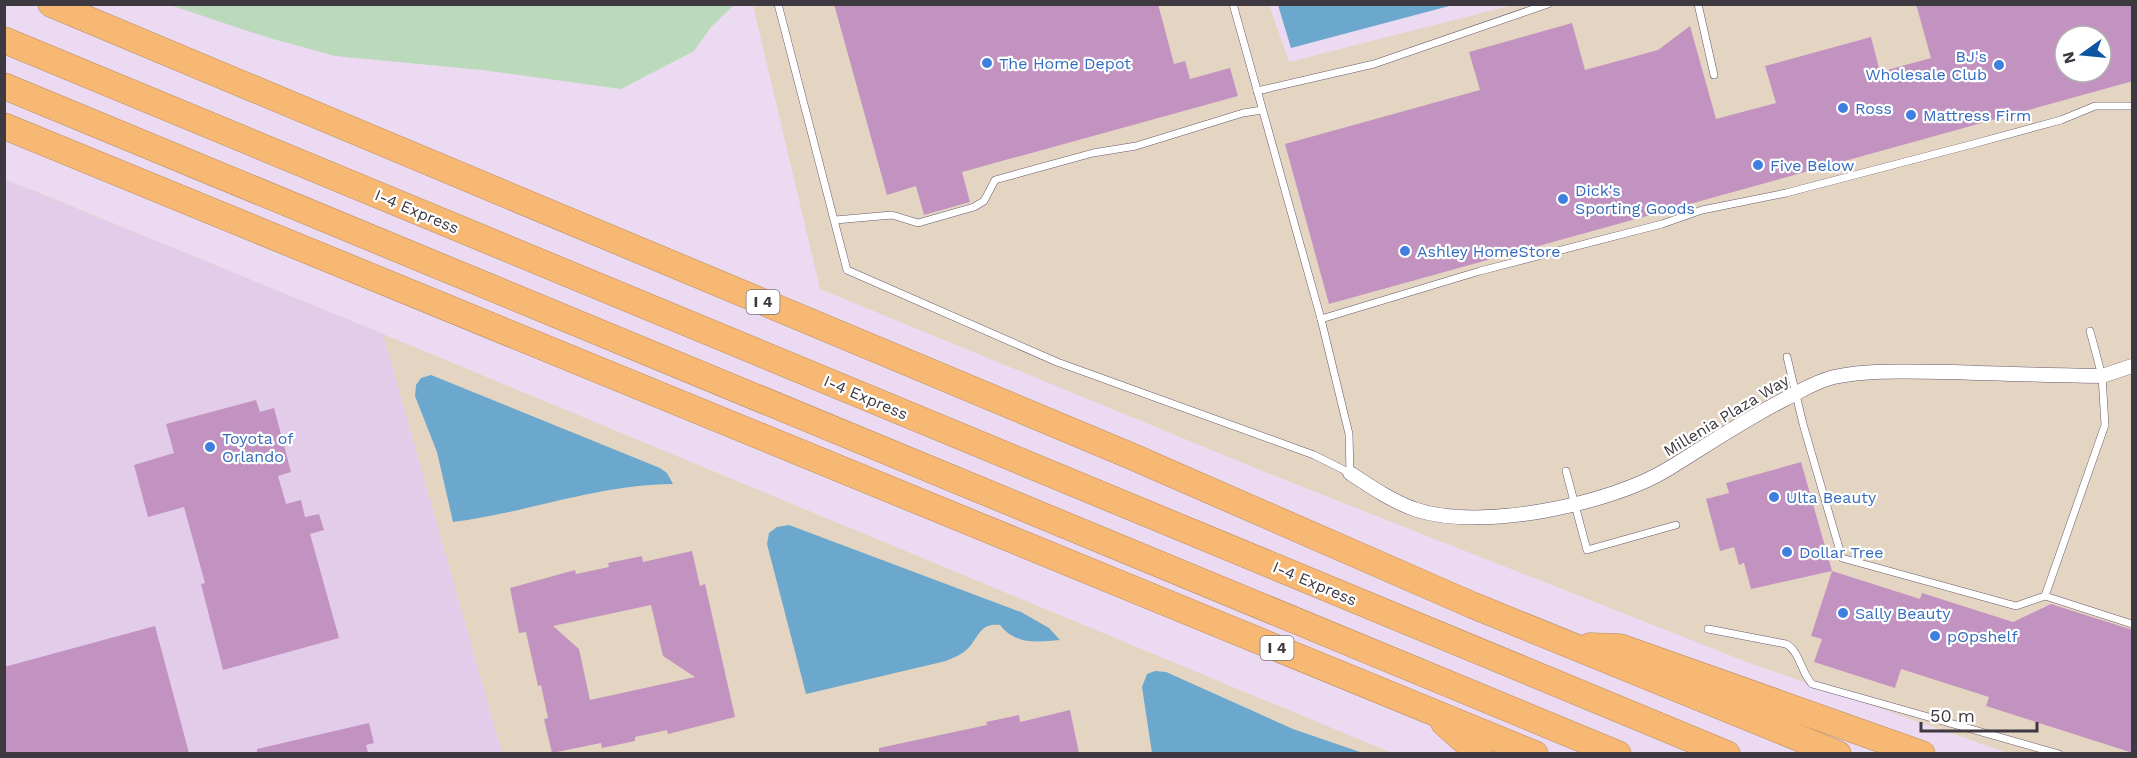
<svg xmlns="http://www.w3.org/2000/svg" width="2137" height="758" font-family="'Work Sans',sans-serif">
  <rect width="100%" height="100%" fill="#ebdaf2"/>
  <g fill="#e4d5c2" fill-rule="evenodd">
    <path d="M753,5H1269L1289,62L1513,5H2132V753H2008L1752,664L1270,474L820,289ZM2065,36H2101V72H2065Z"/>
    <path d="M30,189L383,334L1392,753L502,754L495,732Z"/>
  </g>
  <path fill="#e2ccea" d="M4,179L383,334L502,753H5Z"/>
  <path fill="#bbdabb" d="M170,5L734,4V5L711,27L694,51L621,89L482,70L335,56L266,37Z"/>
  <g fill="#6ca8cd">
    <path d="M1278,5V4L1453,5L1291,48Z"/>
    <path d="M431,375L660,468L667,473L673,484C599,484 526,513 453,522L437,452L415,396L416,385L421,378Z"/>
    <path d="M789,525L1021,612L1049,628L1060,640C1036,642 1016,645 1000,625C982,623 980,633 971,645C964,654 955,657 946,661L806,694L767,544L769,533L777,527Z"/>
    <path d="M1155,671L1166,672L1293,729L1363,753H1152L1142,687L1147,674Z"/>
  </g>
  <g fill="#c293c0" fill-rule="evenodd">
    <path d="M834,4H1158L1174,64L1185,61L1190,79L1230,68L1238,96L962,172L970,202L924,215L916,186L887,195Z"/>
    <path d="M1916,4H2133V81L1329,304L1285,144L1480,90L1469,52L1572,23L1585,70L1658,50L1690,26L1716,119L1776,103L1765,66L1871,37L1880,72L1931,58ZM2065,36H2101V72H2065Z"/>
    <path d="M256,400L260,412L274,408L291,472L278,476L286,504L301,500L305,517L319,514L324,530L310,534L339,638L223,670L201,584L205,583L184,507L148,517L134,465L174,453L166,424Z"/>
    <path d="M1801,462L1832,571L1751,589L1744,563L1739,565L1734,547L1720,551L1706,499L1729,493L1726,483Z"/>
    <path d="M692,551L700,586L705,584L735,717L668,734L667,730L635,737V741L602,748L601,743L552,753L544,719L548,718L541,685L538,686L526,632L519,633L510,588L575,570L576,574L609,567L608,563L642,556L643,562ZM651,605L663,656L695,677L590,700L579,649L553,626Z"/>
    <path d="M1832,571L1920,599L1922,593L2013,622L2051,604L2133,630V753L1986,706L1989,697L1901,669L1895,688L1814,662L1822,639L1811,636Z"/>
    <path d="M155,626L189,753H4V667Z"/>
    <path d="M1070,710L1079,753H879V748L987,725L986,722L1019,715L1020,722Z"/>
    <path d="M369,723L374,743L366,745L368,753H257V749Z"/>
  </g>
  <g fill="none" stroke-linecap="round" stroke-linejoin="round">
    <g stroke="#67586c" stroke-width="8">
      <g id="service">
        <path d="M778,4L847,270L1057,362L1314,455L1350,473L1349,434L1321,319L1233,4"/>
        <path d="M1698,4L1714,75"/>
        <path d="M1257,91L1374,64L1548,4"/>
        <path d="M835,220L892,215L918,223L974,207L984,201L995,180L1093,153L1136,146L1243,113L1262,110"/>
        <path d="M1321,319L1480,271L1662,224L1702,210L1786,193L1973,144L2061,120L2095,106H2132"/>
        <path d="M1787,357L1803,424L1842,558L2016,606L2045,596L2132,624"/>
        <path d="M1566,471L1587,550L1676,525"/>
        <path d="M2045,596L2105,425L2102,376L2090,331"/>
        <path d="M1708,629L1786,644C1800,651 1801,673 1812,684L2059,754"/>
      </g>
    </g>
    <g stroke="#67586c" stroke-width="15">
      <path id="minor" d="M1350,473C1371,487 1393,502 1417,510C1482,531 1611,504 1668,469C1707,445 1744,420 1785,399C1801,391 1816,381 1834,377C1873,369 1913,372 1952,372C2002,374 2052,375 2102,376L2132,366"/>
    </g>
    <g stroke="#b68b61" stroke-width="27">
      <g id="motorway">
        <path d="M51,4L1131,456L1472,605L1838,754"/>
        <path d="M4,40L1727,754"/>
        <path d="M4,86L1618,754"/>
        <path d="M4,126L1535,754"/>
        <path d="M1590,646L1620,647L1922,754"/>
        <path d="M1444,723L1479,754"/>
      </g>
    </g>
    <use href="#service" stroke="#fff" stroke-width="7"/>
    <use href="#minor" stroke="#fff" stroke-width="14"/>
    <use href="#motorway" stroke="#f6b872" stroke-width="26"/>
  </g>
  <g fill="#3f7fe0" stroke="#fff" stroke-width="2">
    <circle cx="987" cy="63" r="6"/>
    <circle cx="1999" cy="65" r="6"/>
    <circle cx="1843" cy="108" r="6"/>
    <circle cx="1911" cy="115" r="6"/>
    <circle cx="1758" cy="165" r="6"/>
    <circle cx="1563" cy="199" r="6"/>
    <circle cx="1405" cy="251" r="6"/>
    <circle cx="210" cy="447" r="6"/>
    <circle cx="1774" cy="497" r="6"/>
    <circle cx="1787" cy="552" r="6"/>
    <circle cx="1843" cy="613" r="6"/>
    <circle cx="1935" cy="636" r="6"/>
  </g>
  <g text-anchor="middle" stroke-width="4.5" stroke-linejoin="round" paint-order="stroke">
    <g fill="#fff" stroke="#78747a" stroke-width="1.5">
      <rect x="746.5" y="290" width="33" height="24" rx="4.5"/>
      <rect x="1260.5" y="636" width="33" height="24" rx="4.5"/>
    </g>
    <g font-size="15" font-weight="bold" fill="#3e3841">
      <text x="763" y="307">I 4</text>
      <text x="1277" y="653">I 4</text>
    </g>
    <g font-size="16" fill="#366cbe" stroke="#fff" text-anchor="start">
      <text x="1987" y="62" text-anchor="end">BJ's<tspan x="1987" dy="18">Wholesale Club</tspan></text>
      <text x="999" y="69">The Home Depot</text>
      <text x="1855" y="114">Ross</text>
      <text x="1923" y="121">Mattress Firm</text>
      <text x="1770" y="171">Five Below</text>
      <text x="1575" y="196">Dick's<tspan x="1575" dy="18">Sporting Goods</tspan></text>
      <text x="1417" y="257">Ashley HomeStore</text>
      <text x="222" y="444">Toyota of<tspan x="222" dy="18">Orlando</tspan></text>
      <text x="1786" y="503">Ulta Beauty</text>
      <text x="1799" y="558">Dollar Tree</text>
      <text x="1855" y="619">Sally Beauty</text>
      <text x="1947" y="642">pOpshelf</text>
    </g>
    <g font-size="16" fill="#3e3841" stroke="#fff">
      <text transform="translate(417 211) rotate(23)" y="6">I-4 Express</text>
      <text transform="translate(866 397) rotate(23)" y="6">I-4 Express</text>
      <text transform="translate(1726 415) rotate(-31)" y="6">Millenia Plaza Way</text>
      <text transform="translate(1315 583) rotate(23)" y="6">I-4 Express</text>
    </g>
  </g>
  <rect width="2137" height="758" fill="none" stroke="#3e3841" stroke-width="12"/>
  <g transform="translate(2083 54) rotate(255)"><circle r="28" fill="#ffffff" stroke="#b2afb3" stroke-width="1.5"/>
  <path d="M0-4.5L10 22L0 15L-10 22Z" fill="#0d54a3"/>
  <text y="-9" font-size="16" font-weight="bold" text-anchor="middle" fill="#3e3841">N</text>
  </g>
  <path d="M1921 722v9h116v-9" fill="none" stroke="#3e3841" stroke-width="3"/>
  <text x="1930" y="722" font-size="18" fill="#3e3841" stroke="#ffffff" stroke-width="4.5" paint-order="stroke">50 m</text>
</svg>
